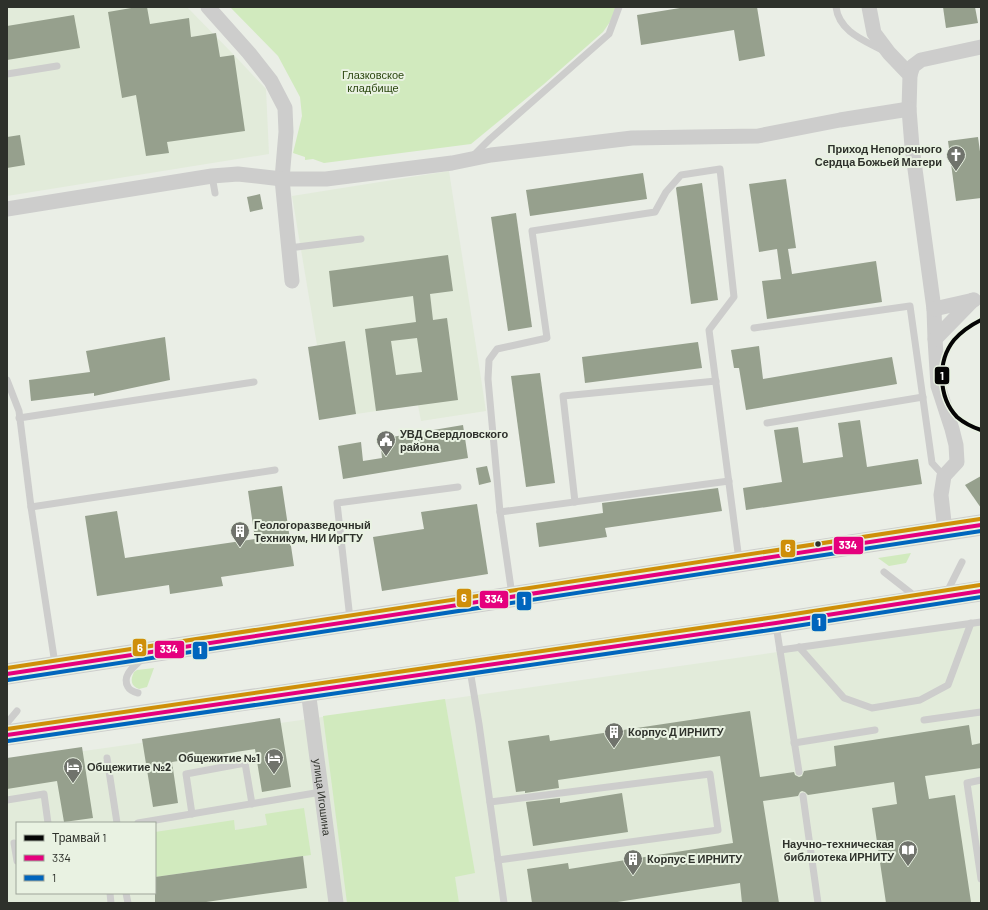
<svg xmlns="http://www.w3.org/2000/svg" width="988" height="910" font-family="Barlow,sans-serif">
  <rect width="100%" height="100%" fill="#eaeee6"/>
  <g fill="#e2ebda" fill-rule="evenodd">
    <path d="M7,7H187L234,55L266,89L269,154L7,196Z"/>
    <path d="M449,171L486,411L421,421L418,405L356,414L345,341L317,345L292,196Z"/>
    <path d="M981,623V903H7V762ZM17,823H155V893H17Z"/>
  </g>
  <g fill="#d1eabe">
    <path d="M230,7H616L614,16L603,32L544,84L471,144L324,163L313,159L305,160V157L293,153L302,116L300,97L278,56Z"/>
    <path d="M911,553L906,563L889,566L878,558Z"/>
    <path d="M154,668L147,687L139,689C131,686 130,680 134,672L137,670Z"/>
    <path d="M445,699L475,873L455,877L459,903H347L323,716Z"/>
    <path d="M304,808L311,855L155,877V832L234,820L235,830L267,825L265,814Z"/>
  </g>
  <g fill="#96a08d" fill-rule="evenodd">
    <path d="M137,7H147L150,24L189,18L191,37L216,33L220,57L234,55L245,131L167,142L169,153L146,156L136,95L122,98L108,12Z"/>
    <path d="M686,7H757L765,56L739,61L734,30L641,45L637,15Z"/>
    <path d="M943,7H975L978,23L946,28Z"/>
    <path d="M74,15L80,48L7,60V26Z"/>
    <path d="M20,135L25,165L7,168V137Z"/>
    <path d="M978,137L981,159V198L956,201L948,141Z"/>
    <path d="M643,173L647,199L530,216L526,190Z"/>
    <path d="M786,179L796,248L788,249L792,274L876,261L882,302L767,319L762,281L781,279L777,249L759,252L749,184Z"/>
    <path d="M702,183L718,300L691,304L676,188L677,187Z"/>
    <path d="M260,194L263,209L250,212L247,197Z"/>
    <path d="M516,213L532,327L508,331L491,217Z"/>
    <path d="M448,255L453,291L430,294L433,320L447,318L458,400L376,411L365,329L416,322L413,296L333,307L329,271ZM417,338L422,372L396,375L391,341Z"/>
    <path d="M165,337L170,380L94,396V393L31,401L29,380L90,372L86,351Z"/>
    <path d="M345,341L356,414L319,420L308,347Z"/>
    <path d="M698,342L702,368L585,383L582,357Z"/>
    <path d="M759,346L763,379L892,357L897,384L746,410L739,368H734L731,350Z"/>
    <path d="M540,373L555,483L526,487L511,376Z"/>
    <path d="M860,420L867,467L918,459L922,484L746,510L743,488L782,482L774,430L798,427L803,463L843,457L838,423Z"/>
    <path d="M463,425L468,458L343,479L338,446L361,442L363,461L382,458L380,439Z"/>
    <path d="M487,466L491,482L479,485L476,468Z"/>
    <path d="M981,476V508L965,485Z"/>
    <path d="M282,486L294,566L221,577L223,586L170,594L169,585L97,596L85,516L117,511L125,558L255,539L248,491Z"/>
    <path d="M718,488L722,511L605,528L607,537L539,547L536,523L603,513L602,503Z"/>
    <path d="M477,504L488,574L382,591L373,537L424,529L421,512Z"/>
    <path d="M750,711L760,777L794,772L795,775L799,777L802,776L804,771L836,766L834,746L969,725L972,745L981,743V768L925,776L929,799L955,795L971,902L886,903L872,808L897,804L894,782L808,795L805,792L802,791L800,792L798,796L763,801L779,903H742L740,883L611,903H532L527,869L568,863L569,869L733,843L720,756L558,780L559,788L525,793V791L516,792L508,741L549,735L550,741Z"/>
    <path d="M280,718L291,787L262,792L255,749L172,762L178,803L153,807L142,739Z"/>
    <path d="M82,747L93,818L64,822L57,781L7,789V758Z"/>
    <path d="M622,793L628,832L533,846L526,802L560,798V803Z"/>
    <path d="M303,856L307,888L199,903H155V877Z"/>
  </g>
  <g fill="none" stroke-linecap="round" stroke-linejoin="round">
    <g stroke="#cdcdcc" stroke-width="7">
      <path d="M836,7C839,31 863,40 882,50"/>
      <path d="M7,74L57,66"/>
      <path d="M472,157L490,139L609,34L619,7"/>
      <path d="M212,176L215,193"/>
      <path d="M289,248L361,239"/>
      <path d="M754,328L910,306L932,463L944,476"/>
      <path d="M7,380L19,411L31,507L55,664"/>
      <path d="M19,418L254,382"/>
      <path d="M767,423L923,397"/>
      <path d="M575,502L563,396L716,381"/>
      <path d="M31,507L275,470"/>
      <path d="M500,512L729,481"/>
      <path d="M884,572L916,597"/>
      <path d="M947,592L962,562"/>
      <path d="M512,595L500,512L488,379L489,360L497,349L547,338L532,231L655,212L666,192L681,175L720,169L734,297L709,330L739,560"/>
      <path d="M350,619L337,503L458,487"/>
      <path d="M776,625L799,772"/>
      <path d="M799,647L844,698L872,708L920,700L948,685L971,623"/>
      <path d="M780,650L981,622"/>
      <path d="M470,670L479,724L504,903"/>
      <path d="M138,693C134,692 130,691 128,687C121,675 135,666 142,659"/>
      <path d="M924,720L981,712"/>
      <path d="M7,723L17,711"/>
      <path d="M794,743L875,730"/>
      <path d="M107,758L117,823"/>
      <path d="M981,780L967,783L981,879"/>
      <path d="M803,796L818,903"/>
      <path d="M7,800L44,794L48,823"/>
      <path d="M490,802L710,774L718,830L498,860"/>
      <path d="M192,814L186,774L245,763L252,804"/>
      <path d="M138,823L321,792"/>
      <path d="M14,843L17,861"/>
      <path d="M110,893L111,903"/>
      <path d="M126,893L128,903"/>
    </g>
    <g stroke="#cdcdcc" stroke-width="15">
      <path d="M208,7L249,53L271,81L285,108L286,132L282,179L292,281"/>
      <path d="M869,7L874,33L889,53L910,75L909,109L912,147L934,309L935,339L938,386L952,429L956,445L957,462L944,476L941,495L945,531"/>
      <path d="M910,75L913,66L921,60L981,47"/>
      <path d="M7,209L212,176L238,174L282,179H326L452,163L491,155L632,138L758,136L840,120L909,109"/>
      <path d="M934,309L974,300"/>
      <path d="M935,339L973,300"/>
      <path id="s1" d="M308,690L336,903"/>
    </g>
    <g stroke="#cdcdcc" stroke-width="21">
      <path d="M7,674L981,525"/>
      <path d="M7,735L776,623L981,591"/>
    </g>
    <g stroke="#e9f2e2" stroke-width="7">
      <g id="bus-1">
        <path d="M7,674L981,525"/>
        <path d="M7,735L776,623L981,591"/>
      </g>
    </g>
    <g stroke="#e9f2e2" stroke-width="7">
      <g id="bus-2">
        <path d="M8,680L981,531"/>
        <path d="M8,741L777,629L981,597"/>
      </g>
    </g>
    <g stroke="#e9f2e2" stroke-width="7">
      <g id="bus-3">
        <path d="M7,668L980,519"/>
        <path d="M7,729L775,617L980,585"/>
      </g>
    </g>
    <use href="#bus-1" stroke="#e5007d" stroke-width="4"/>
    <use href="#bus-2" stroke="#0065bd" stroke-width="4"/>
    <use href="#bus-3" stroke="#cf8f09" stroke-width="4"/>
    <g stroke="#e9f2e2" stroke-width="7">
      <path id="tram-1" d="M981,320C971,325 961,332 954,340C937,361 938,397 957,417C964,423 972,427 981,430"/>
    </g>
    <use href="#tram-1" stroke="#050505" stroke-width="4"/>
  </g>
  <defs>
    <g id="church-pin" transform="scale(1)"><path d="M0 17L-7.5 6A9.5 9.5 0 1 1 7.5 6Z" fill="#70736c" stroke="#e9f2e2"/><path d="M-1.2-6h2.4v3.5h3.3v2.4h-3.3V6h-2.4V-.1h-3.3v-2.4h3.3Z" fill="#fff"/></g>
    <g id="civic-pin" transform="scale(1)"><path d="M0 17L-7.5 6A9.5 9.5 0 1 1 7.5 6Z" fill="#70736c" stroke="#e9f2e2"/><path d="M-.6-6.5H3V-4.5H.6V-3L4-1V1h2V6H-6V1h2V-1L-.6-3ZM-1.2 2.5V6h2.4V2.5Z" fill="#fff"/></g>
    <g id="building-pin" transform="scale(1)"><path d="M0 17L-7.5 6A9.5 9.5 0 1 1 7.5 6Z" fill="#70736c" stroke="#e9f2e2"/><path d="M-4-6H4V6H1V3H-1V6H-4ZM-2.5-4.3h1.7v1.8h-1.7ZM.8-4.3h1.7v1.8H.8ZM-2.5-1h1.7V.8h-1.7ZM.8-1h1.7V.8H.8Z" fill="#fff"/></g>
    <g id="hotel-pin" transform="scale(1)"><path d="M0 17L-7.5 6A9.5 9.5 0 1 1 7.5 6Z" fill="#70736c" stroke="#e9f2e2"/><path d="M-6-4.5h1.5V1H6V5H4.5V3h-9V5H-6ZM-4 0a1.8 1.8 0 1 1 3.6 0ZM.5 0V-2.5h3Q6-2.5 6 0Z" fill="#fff"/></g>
    <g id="library-pin" transform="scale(1)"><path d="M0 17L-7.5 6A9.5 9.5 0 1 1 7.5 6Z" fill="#70736c" stroke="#e9f2e2"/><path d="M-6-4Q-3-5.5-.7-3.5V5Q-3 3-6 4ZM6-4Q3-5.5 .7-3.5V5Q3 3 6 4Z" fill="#fff"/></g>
  </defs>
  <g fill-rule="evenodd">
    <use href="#church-pin" x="956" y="155"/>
    <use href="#civic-pin" x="386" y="440"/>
    <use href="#building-pin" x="240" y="531"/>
    <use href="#building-pin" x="614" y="732"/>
    <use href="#hotel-pin" x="274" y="758"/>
    <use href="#hotel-pin" x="73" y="767"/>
    <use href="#library-pin" x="908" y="850"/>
    <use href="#building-pin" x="633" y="859"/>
  </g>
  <circle fill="#2e312b" stroke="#e9f2e2" stroke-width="1.5" cx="818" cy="544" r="3.5"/>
  <g text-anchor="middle" stroke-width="4" stroke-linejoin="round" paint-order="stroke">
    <g font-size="11" fill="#2c4711" stroke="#e9f2e2">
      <text x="373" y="79">Глазковское<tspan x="373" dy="13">кладбище</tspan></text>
    </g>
    <g font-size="11" font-weight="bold" fill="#2e312b" stroke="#e9f2e2" text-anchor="start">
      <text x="942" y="153" text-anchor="end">Приход Непорочного<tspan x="942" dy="13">Сердца Божьей Матери</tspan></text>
      <text x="400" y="438">УВД Свердловского<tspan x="400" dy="13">района</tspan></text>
      <text x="254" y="529">Геологоразведочный<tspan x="254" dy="13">Техникум, НИ ИрГТУ</tspan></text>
      <text x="628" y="736">Корпус Д ИРНИТУ</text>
      <text x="260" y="762" text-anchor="end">Общежитие №1</text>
      <text x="87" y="771">Общежитие №2</text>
      <text x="894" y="848" text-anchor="end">Научно-техническая<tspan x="894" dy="13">библиотека ИРНИТУ</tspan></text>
      <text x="647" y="863">Корпус Е ИРНИТУ</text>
    </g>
    <g font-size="11" fill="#2e312b" stroke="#e9f2e2">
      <text dy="4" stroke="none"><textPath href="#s1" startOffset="108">улица Игошина</textPath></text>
    </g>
  </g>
  <g stroke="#e9f2e2" stroke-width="1.5">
    <rect x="934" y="366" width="16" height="19" rx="4" fill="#050505"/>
    <rect x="833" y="536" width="31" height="19" rx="4" fill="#e5007d"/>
    <rect x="780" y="539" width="16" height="19" rx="4" fill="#cf8f09"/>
    <rect x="456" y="588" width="16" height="20" rx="4" fill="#cf8f09"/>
    <rect x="479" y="590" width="30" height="19" rx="4" fill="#e5007d"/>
    <rect x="516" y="591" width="16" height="20" rx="4" fill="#0065bd"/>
    <rect x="811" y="613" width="16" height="19" rx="4" fill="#0065bd"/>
    <rect x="132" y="638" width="15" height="19" rx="4" fill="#cf8f09"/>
    <rect x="154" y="640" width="31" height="19" rx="4" fill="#e5007d"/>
    <rect x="192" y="641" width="16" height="19" rx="4" fill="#0065bd"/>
  </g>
  <g font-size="11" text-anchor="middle" font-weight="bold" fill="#fff">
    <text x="942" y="380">1</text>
    <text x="848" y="549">334</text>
    <text x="788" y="552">6</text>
    <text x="464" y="602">6</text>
    <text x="494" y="603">334</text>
    <text x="524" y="605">1</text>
    <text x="819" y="626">1</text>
    <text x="140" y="652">6</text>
    <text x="169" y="653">334</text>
    <text x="200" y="654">1</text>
  </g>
  <rect width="988" height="910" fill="none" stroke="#2e312b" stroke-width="16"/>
  <rect x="16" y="822" width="140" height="72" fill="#e9f2e2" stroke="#9ea599"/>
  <rect x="24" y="835" width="20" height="6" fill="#050505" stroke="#9ea599"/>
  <text x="52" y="842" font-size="12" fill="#2e312b">Трамвай 1</text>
  <rect x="24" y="855" width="20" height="6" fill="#e5007d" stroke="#9ea599"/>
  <text x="52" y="862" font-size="12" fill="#2e312b">334</text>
  <rect x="24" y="875" width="20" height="6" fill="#0065bd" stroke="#9ea599"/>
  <text x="52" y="882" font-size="12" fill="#2e312b">1</text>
</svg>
